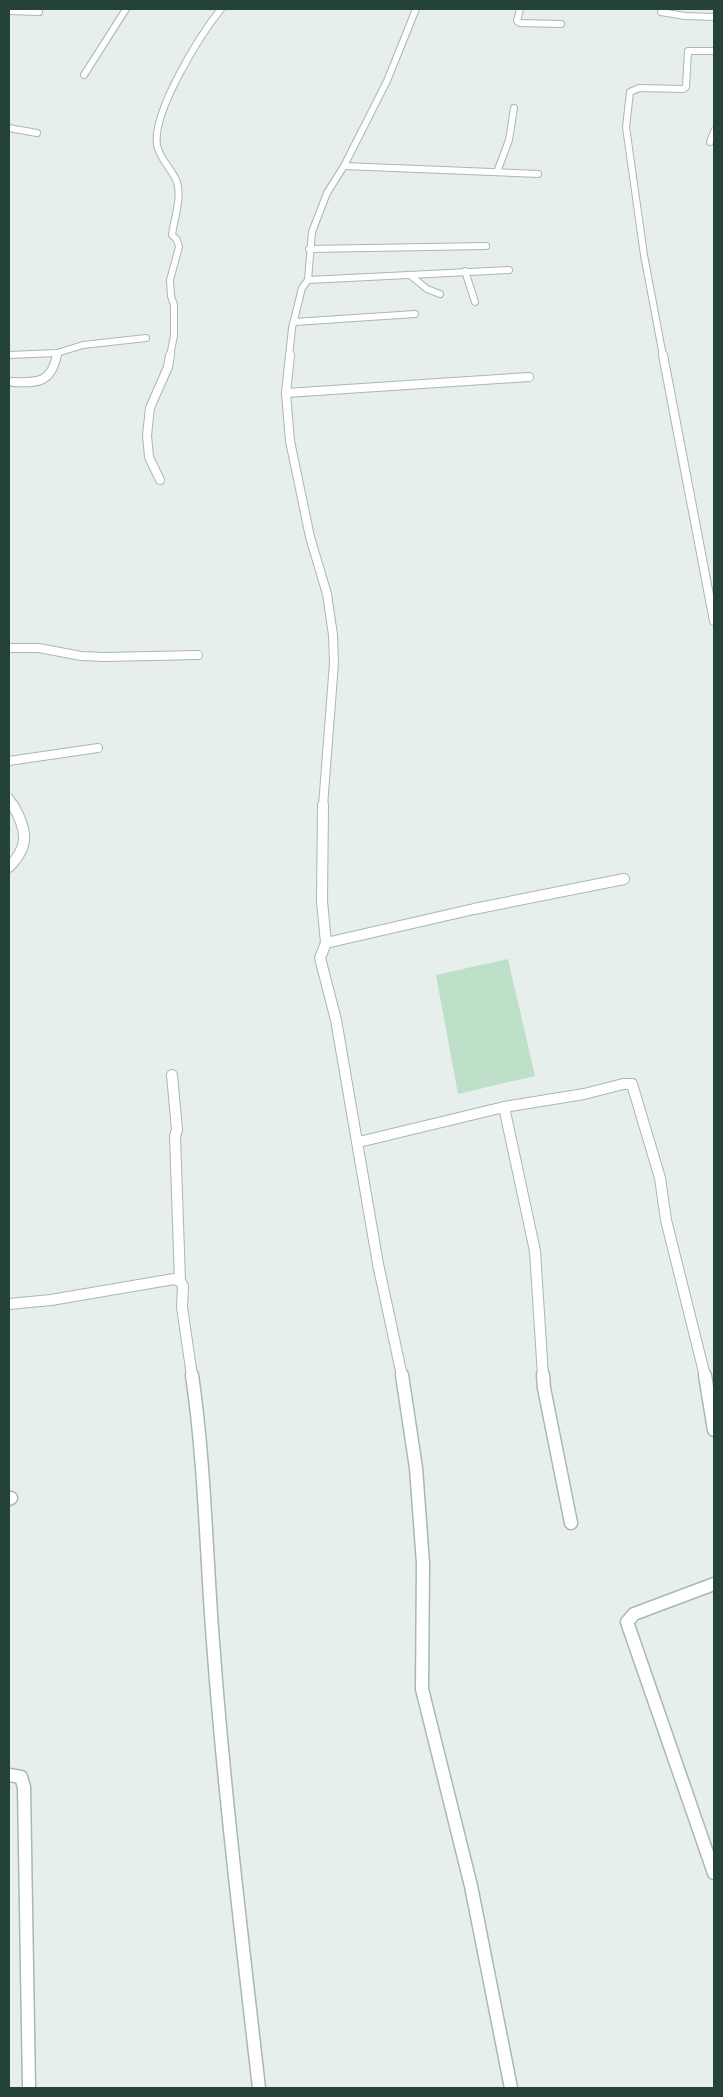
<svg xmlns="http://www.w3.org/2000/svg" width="723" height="2097" font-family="'Fira Sans',sans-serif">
  <rect width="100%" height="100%" fill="#e6efeb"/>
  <path fill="#bfe0c8" d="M508,959L535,1076L458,1094L436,975Z"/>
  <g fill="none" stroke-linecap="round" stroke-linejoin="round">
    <g stroke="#a8b8b2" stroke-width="8">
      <g id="street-far3">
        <path d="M520,9L517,21L520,23L561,24"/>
        <path d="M9,11L39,12"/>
        <path d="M661,12L685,16L714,17"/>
        <path d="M84,75L126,9"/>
        <path d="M9,128L37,133"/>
        <path d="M710,142L714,131"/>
        <path d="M344,166L538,174"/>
        <path d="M497,172L509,140L514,108"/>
        <path d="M309,249L486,246"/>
        <path d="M465,271L475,302"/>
        <path d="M410,275L427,289L440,294"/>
        <path d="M308,280L509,270"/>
        <path d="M294,322L415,314"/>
        <path d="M9,355L57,353L83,345L146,338"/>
        <path d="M56,356L57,353"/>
        <path d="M170,356L174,336V305L171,296L170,280L179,247L177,240L172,235C174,219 182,198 177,182C172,169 160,160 157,145C152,112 200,35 221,9"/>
        <path d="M289,356L292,328L302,288L308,280L312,232L327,193L344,166L387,81L416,9"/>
        <path d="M663,356L644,255L626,127L630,92L639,88L683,89L686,87L688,51H714"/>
      </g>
    </g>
    <g stroke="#a8b8b2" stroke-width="10">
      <g id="street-far2">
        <path d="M290,355L286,393L290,441L310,537L327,594L333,635L334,663L323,806"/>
        <path d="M663,355L714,621"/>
        <path d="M13,382C38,383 51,383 57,355"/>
        <path d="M286,393L529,377"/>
        <path d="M160,480L149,457L147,435L150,408L168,367L170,355"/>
        <path d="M9,648H39L81,656L105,657L198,655"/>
        <path d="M9,761L98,748"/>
        <path d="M9,798L14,806"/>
      </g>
    </g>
    <g stroke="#a8b8b2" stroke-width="12">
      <g id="street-far1">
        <path d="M323,805L322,901L326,943L320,958L336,1020L378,1264L402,1376"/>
        <path d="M9,867C30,846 27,830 13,805"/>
        <path d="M326,943L474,909L624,879"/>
        <path d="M172,1075L177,1130L175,1136L180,1281"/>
        <path d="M359,1142L504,1107"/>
        <path d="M9,1304L51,1300L174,1279L180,1281L183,1286L182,1307L192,1376"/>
        <path d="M543,1376L535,1251L504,1107L584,1094L623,1084H632L660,1178L666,1220L705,1376"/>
      </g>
    </g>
    <g stroke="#a8b8b2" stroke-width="15">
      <g id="street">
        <path d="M192,1375C205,1464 206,1553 213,1642C224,1791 242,1939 259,2088"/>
        <path d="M402,1375L416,1468L423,1563L422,1689L471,1886L511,2088"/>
        <path d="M543,1375L544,1388L571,1523"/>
        <path d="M705,1375L714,1430"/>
        <path d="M9,1499L11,1498"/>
        <path d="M714,1584L634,1614L627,1622L714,1873"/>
        <path d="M9,1775L21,1777L24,1787L29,2088"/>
      </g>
    </g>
    <use href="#street-far3" stroke="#fff" stroke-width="6"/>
    <use href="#street-far2" stroke="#fff" stroke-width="8"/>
    <use href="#street-far1" stroke="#fff" stroke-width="10"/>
    <use href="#street" stroke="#fff" stroke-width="12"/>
  </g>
  <rect width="723" height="2097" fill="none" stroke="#24423a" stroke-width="20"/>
</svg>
